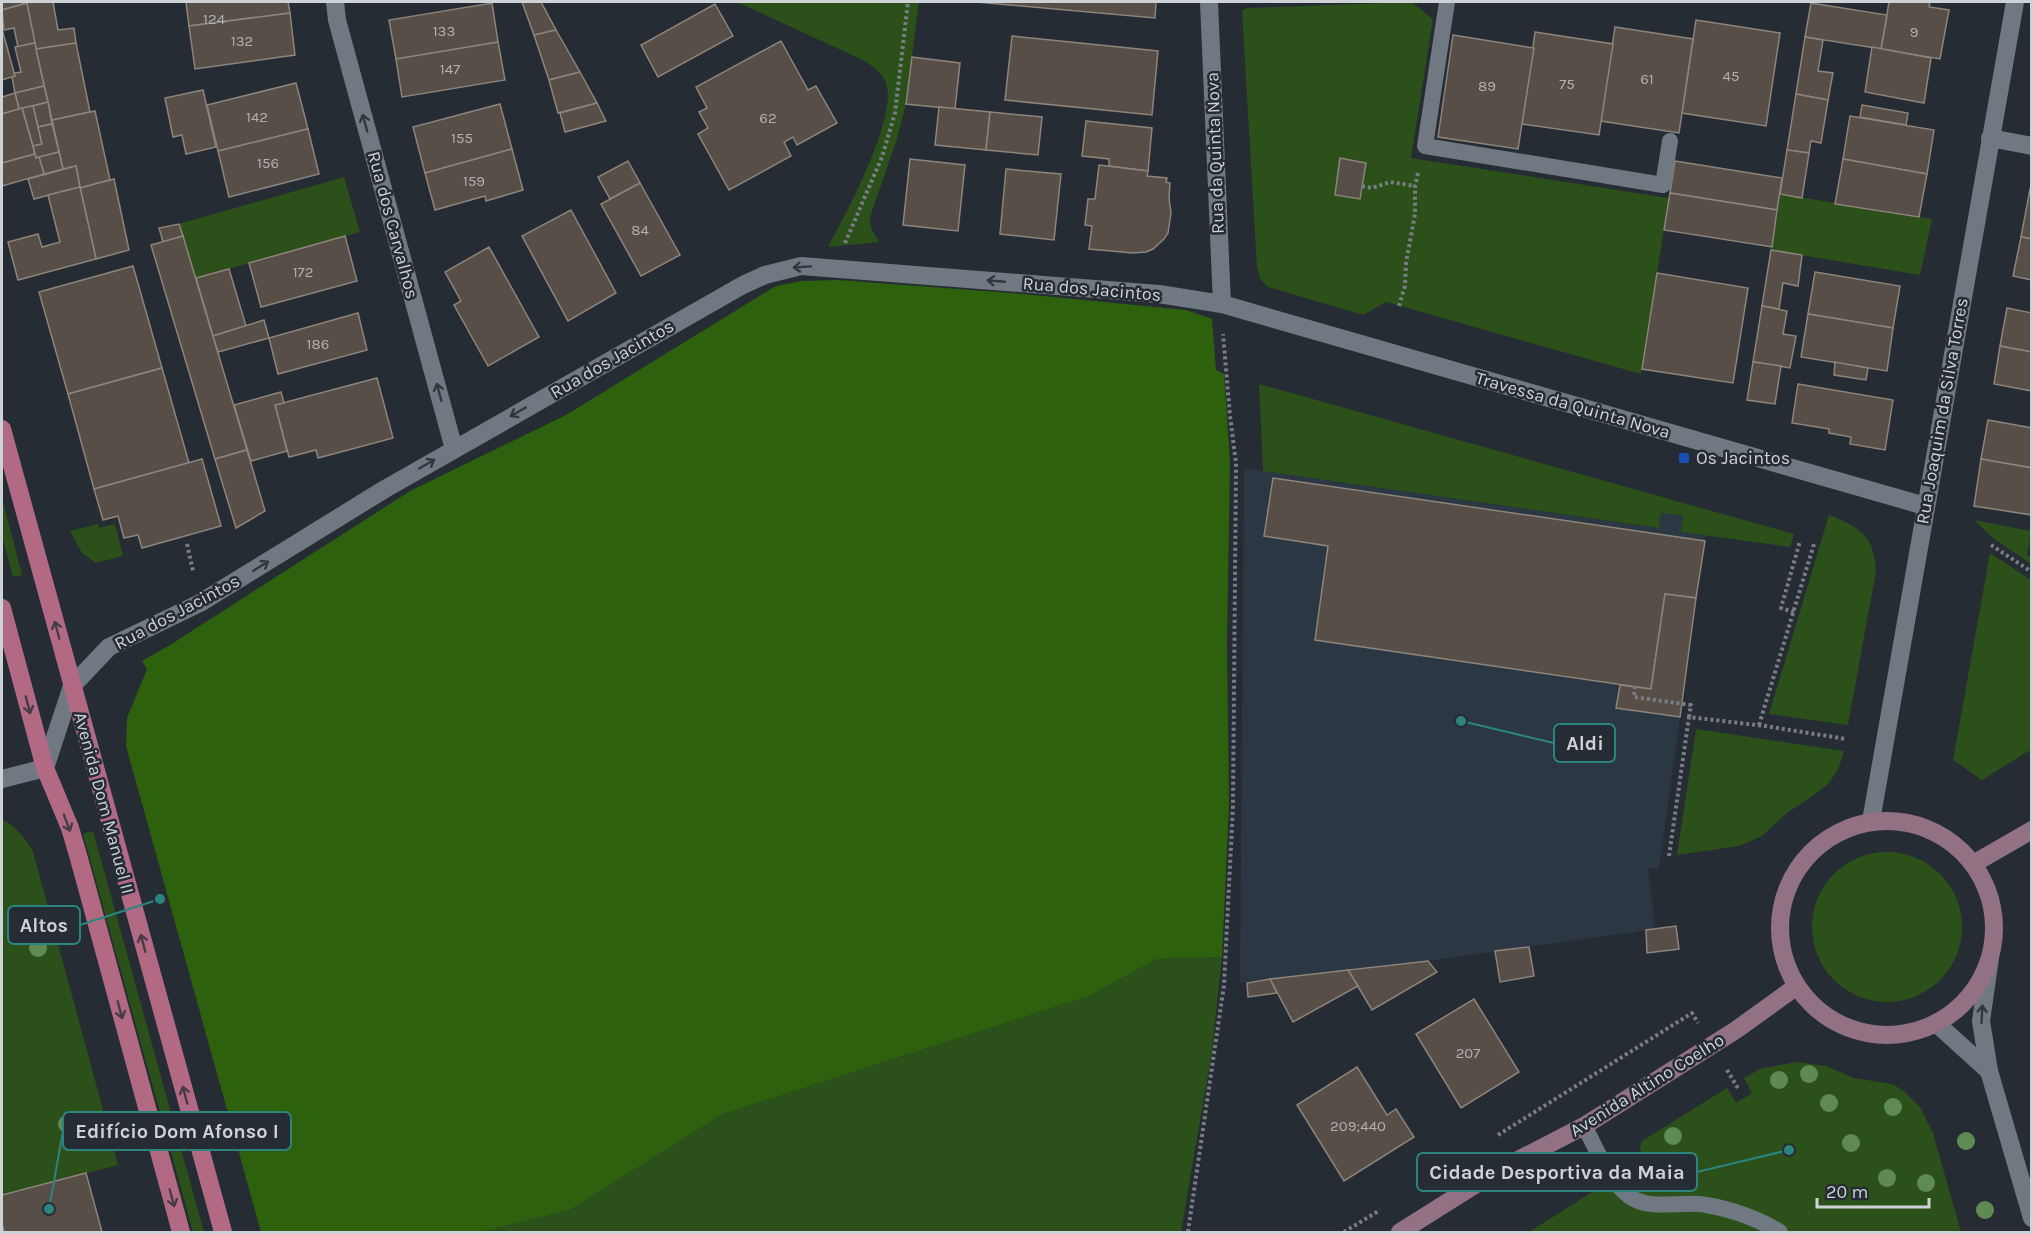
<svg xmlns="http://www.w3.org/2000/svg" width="2033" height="1234" font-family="Karla,sans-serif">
  <rect width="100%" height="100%" fill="#252c33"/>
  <path fill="#2b3742" d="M1244,468L1658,528L1661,513L1684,516L1682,532L1705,535L1659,869L1648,868L1655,929L1428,961L1240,983Z"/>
  <g fill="#2b501a">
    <path d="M737,2H919L906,104L897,139L870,217L871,228L879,242L828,247C846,214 898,118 886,83C883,74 874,68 867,62Z"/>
    <path d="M1411,2L1433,19L1411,158L1669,198L1641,374L1386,302L1363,315L1268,287L1260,279L1257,267L1242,10L1248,8Z"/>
    <path d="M344,177L360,232L196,278L179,224Z"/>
    <path d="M1780,194L1932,219L1920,275L1771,250Z"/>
    <path d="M1259,384L1794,534L1790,547L1681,532L1683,516L1661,513L1659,528L1263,471Z"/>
    <path d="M2,498L22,575L13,577L2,536Z"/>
    <path d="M1829,515C1860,527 1874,536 1876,571L1848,725L1769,714Z"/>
    <path d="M1974,520L2031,531L2027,556L2031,557V564L1993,538Z"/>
    <path d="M98,524L99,528L115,524L123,556L96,563L82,553L70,531Z"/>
    <path d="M1990,553L2031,580L2032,749L1982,780L1953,760Z"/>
    <path d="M1696,729L1844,751L1838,770L1828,784L1814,795L1787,813L1762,836L1739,846L1677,855Z"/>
    <path d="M2,819C16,827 25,837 33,852L118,1165L2,1195Z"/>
    <path d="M93,831L204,1232H193L83,834Z"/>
    <circle cx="1887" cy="927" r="75"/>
    <path d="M1222,957L1212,1051L1181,1232H481L570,1210L723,1114L1089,996L1157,959Z"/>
    <path d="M1796,1062L1826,1066L1854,1078L1892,1084L1904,1091L1920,1107L1933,1133L1961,1232H1529L1643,1160L1640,1147L1642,1141L1727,1088L1736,1103L1752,1093L1744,1078L1760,1069Z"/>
  </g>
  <path fill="#2d610d" d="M838,280L1023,294L1186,310L1212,319L1216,370L1224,374L1230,461L1227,642L1229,805L1222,957L1157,959L1089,996L723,1114L570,1210L481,1232H261L126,746L127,718L147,669L142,661L170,645L410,491L566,415L776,286L802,281Z"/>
  <g fill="#564e47" stroke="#8d847c" stroke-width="1.5">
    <path d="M2,2H26L27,3L2,10Z"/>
    <path d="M26,2H53L58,30L74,28L76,43L36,49Z"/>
    <path d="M186,2H288L290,13L189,26Z"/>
    <path d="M522,2H541L556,30L534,35Z"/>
    <path d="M976,2H1156L1155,18Z"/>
    <path d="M1889,2H1930L1929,7L1949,10L1940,59L1881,49Z"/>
    <path d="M27,3L35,43L18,47L14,28L4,30L2,10Z"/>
    <path d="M492,3L498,42L396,59L389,20Z"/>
    <path d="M1811,3L1887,15L1881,49L1805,37Z"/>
    <path d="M715,4L733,36L658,77L641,45Z"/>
    <path d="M290,13L295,55L195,69L189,26Z"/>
    <path d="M1696,20L1780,33L1766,126L1682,113Z"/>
    <path d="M1615,27L1693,39L1679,133L1601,121Z"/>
    <path d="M2,29L15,76L2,80Z"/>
    <path d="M556,30L580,72L549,80L534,35Z"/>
    <path d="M1535,32L1613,44L1599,135L1522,124Z"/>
    <path d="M1453,35L1534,48L1518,149L1438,137Z"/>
    <path d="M1012,36L1158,51L1152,115L1005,100Z"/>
    <path d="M1805,37L1823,40L1818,71L1833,73L1828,100L1796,94Z"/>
    <path d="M781,41L808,90L816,86L837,123L797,145L793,137L784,142L791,156L729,190L698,134L708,128L699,112L707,108L696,87Z"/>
    <path d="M498,42L505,80L402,97L396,59Z"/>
    <path d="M35,43L44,86L15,93L12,77L15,76L14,73L21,72L15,47Z"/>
    <path d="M76,43L90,112L52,120L36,49Z"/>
    <path d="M1872,47L1931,58L1924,103L1865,92Z"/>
    <path d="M912,57L960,63L955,109L906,104Z"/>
    <path d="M580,72L597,103L558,113L549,80Z"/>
    <path d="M296,83L308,129L218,151L207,105Z"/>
    <path d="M44,86L48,102L19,109L15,93Z"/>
    <path d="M203,90L216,147L186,154L182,135L173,137L165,98Z"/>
    <path d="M15,93L19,109L2,114V97Z"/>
    <path d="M1796,94L1828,100L1821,143L1811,141L1809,153L1787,150Z"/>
    <path d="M48,102L52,124L38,127L33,106Z"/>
    <path d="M597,103L606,121L565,132L560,113Z"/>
    <path d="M500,104L512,149L425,173L413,127Z"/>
    <path d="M1862,105L1908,113L1906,125L1860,117Z"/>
    <path d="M33,106L42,144L33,146L22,108Z"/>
    <path d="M939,107L990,112L986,150L935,145Z"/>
    <path d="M22,108L35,154L2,163V114Z"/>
    <path d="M95,111L110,180L80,188L76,166L63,169L52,120Z"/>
    <path d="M990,112L1042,117L1038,155L986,150Z"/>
    <path d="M1850,116L1934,130L1927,174L1843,159Z"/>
    <path d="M1086,121L1152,128L1148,171L1109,166V159L1082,156Z"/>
    <path d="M52,124L59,152L36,158L33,146L42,144L38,127Z"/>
    <path d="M308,129L319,174L229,197L218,151Z"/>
    <path d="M512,149L523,190L486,201L485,196L435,210L425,173Z"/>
    <path d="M1787,150L1809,153L1802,198L1780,194Z"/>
    <path d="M59,152L63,169L44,174L39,157Z"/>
    <path d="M35,154L36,158L39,157L44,174L2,186V163Z"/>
    <path d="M1340,158L1366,163L1360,199L1335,195Z"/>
    <path d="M910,159L965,165L958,231L903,225Z"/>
    <path d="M1843,159L1927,174L1919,217L1835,204Z"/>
    <path d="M628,161L640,183L610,199L598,177Z"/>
    <path d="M1675,161L1782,178L1777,210L1670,193Z"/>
    <path d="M1099,165L1148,171L1147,176L1167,178L1166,182L1170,183L1169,198L1171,213L1168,233L1164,239L1153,249L1146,252L1133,253L1089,249L1092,226L1085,225L1088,199H1095Z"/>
    <path d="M76,166L80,187L34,199L28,179Z"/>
    <path d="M1006,169L1061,174L1054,240L1000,234Z"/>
    <path d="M114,179L129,250L96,259L80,188Z"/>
    <path d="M640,183L680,255L641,276L601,204Z"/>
    <path d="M80,187L96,259L18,280L8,242L38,234L42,247L60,242L48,195Z"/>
    <path d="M2030,189L2032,190V239L2021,237Z"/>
    <path d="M1670,193L1777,210L1772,247L1664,230Z"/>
    <path d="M571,210L616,293L568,321L522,236Z"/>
    <path d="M179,224L183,236L163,242L159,228Z"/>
    <path d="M183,236L247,450L215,459L151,245Z"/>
    <path d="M345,236L357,281L261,307L249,263Z"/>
    <path d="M2021,237L2032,239V280L2013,276Z"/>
    <path d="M489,247L539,337L488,366L454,305L461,301L445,272Z"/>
    <path d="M1771,250L1802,255L1798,286L1783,283L1779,309L1762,306Z"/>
    <path d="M133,266L162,368L68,394L39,292Z"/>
    <path d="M229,269L246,326L213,336L196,278Z"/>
    <path d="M1815,272L1900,286L1893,328L1808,314Z"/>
    <path d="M1657,273L1748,288L1733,383L1642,369Z"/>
    <path d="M1762,306L1787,311L1783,334L1796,336L1790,368L1753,362Z"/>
    <path d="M2007,308L2032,313V352L2000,346Z"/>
    <path d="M358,313L367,350L278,374L269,338Z"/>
    <path d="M1808,314L1893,328L1887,371L1801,357Z"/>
    <path d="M264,320L269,338L218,352L213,336Z"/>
    <path d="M2000,346L2032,352V391L1994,384Z"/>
    <path d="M1753,362L1781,366L1775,404L1747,400Z"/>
    <path d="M1835,362L1868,368L1866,380L1834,375Z"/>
    <path d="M162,368L189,463L94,489L68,394Z"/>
    <path d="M377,378L393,438L318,458L316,450L289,457L275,405Z"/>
    <path d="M1798,384L1893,400L1885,450L1850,444L1851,437L1829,433V429L1792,423Z"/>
    <path d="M281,392L284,403L275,405L287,451L251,461L234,405Z"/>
    <path d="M1988,420L2032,428V468L1981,459Z"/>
    <path d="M247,450L265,511L236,528L215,459Z"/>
    <path d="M202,459L221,526L142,548L138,535L124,538L118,516L103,520L94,489Z"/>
    <path d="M1981,459L2032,468V515L1974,506Z"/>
    <path d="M1273,478L1705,541L1696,598L1665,594L1651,689L1315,640L1328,546L1264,536Z"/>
    <path d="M1665,594L1696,598L1680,717L1616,708L1620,685L1651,689Z"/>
    <path d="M1676,926L1679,949L1647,953L1646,930Z"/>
    <path d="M1529,947L1534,976L1500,982L1495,951Z"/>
    <path d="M1428,961L1437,972L1372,1010L1348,970Z"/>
    <path d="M1348,970L1358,986L1293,1022L1270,979Z"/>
    <path d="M1270,979L1277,993L1248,997L1247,983Z"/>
    <path d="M1474,999L1519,1072L1461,1108L1416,1034Z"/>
    <path d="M1357,1067L1387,1115L1396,1109L1414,1137L1344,1181L1297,1105Z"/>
    <path d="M86,1173L102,1232H4L2,1223V1195Z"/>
  </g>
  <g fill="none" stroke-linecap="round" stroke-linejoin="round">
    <g stroke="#787e84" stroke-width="4" stroke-dasharray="3 3" stroke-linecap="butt">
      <path d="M1362,186L1372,188L1390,182L1415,186"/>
      <path d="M845,243L882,157L895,113L908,2"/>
      <path d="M1399,306L1405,286L1406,263L1415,214V186L1418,173"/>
      <path d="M187,544L193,571"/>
      <path d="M1991,545L2032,572"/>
      <path d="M1794,612L1781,608L1800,541"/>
      <path d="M1635,686L1634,697L1691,705L1689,717"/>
      <path d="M1759,725L1814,544"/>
      <path d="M1669,856L1689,717L1765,726L1846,739"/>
      <path d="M1727,1070L1739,1090"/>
      <path d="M1498,1135L1692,1013L1698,1023"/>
      <path d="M1188,1232L1224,985L1233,806L1236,463L1230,416L1223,334"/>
      <path d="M1344,1232L1380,1210"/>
    </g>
    <g stroke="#707981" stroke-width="16">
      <path d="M1447,2L1425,146L1663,185L1670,141"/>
      <path d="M1584,1126C1597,1149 1608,1180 1629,1196C1651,1212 1681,1200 1706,1205C1731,1209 1759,1219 1780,1232"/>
    </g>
    <g stroke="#707981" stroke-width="18">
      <path d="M335,2L337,20L454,449"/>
      <path d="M1209,2L1222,304"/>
      <path d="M1990,138L2032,146"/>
      <path d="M2,779L45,768L72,686L109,647L200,603L385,489L743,285L765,275L801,266L1159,294L1222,304L1925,506"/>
      <path d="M1871,821L2015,2"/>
      <path d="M1990,958L1981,1021L1989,1071L2032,1218"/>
      <path d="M1936,1023L1989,1071"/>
    </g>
    <g stroke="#917182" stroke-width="18">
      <circle cx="1887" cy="928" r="107"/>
      <path d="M1973,864L2032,830"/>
      <path d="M1400,1232L1497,1171L1584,1126L1736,1030L1797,986"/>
    </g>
    <g stroke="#b26983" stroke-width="18">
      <path d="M2,429L223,1232"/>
      <path d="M2,608L45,768L70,828L78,855L181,1232"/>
    </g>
  </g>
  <g fill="#5f8a54">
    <circle cx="38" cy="948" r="9"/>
    <circle cx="1809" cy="1074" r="9"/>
    <circle cx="1779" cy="1080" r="9"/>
    <circle cx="1829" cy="1103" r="9"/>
    <circle cx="1893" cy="1107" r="9"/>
    <circle cx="67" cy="1124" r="9"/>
    <circle cx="1673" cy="1136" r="9"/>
    <circle cx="1966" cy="1141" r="9"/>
    <circle cx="1851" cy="1143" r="9"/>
    <circle cx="1887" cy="1178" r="9"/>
    <circle cx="1926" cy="1183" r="9"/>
    <circle cx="1985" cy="1210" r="9"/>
  </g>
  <defs><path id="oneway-shaft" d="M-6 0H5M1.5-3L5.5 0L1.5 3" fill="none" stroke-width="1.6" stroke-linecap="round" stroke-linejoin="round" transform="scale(1.5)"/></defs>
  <g stroke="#30383f">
    <use href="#oneway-shaft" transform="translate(365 123) rotate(-105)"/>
    <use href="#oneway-shaft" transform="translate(802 267) rotate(176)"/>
    <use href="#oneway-shaft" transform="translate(996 281) rotate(-175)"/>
    <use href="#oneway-shaft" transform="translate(439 392) rotate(-105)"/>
    <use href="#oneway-shaft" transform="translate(518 412) rotate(150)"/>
    <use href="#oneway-shaft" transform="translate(427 464) rotate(-30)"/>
    <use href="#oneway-shaft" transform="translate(261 566) rotate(-32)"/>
    <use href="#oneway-shaft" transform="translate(1982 1014) rotate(-87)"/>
  </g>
  <g stroke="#483b47">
    <use href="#oneway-shaft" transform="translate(57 630) rotate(-105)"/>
    <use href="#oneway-shaft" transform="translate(28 705) rotate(75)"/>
    <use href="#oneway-shaft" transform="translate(67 823) rotate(69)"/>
    <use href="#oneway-shaft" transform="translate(143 943) rotate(-105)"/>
    <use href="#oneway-shaft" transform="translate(120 1010) rotate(75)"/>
    <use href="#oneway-shaft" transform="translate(185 1095) rotate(-105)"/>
    <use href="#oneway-shaft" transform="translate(172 1198) rotate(75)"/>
  </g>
  <rect fill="#1a4fb4" stroke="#252c33" stroke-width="2" x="1678" y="452" width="12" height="12" rx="3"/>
  <g text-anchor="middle" stroke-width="5" stroke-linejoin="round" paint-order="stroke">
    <g font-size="15" fill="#afb1b2">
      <text x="214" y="24">124</text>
      <text x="444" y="36">133</text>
      <text x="1914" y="37">9</text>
      <text x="242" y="46">132</text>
      <text x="450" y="74">147</text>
      <text x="1731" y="81">45</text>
      <text x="1647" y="84">61</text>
      <text x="1567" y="89">75</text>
      <text x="1487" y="91">89</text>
      <text x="257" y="122">142</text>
      <text x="768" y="123">62</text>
      <text x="462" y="143">155</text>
      <text x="268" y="168">156</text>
      <text x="474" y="186">159</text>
      <text x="640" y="235">84</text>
      <text x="303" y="277">172</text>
      <text x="318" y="349">186</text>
      <text x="1468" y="1058">207</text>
      <text x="1358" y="1131">209;440</text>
    </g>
    <g font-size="18" fill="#cdd2d6" stroke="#252c33">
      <text transform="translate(1215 153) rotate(-92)" y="6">Rua da Quinta Nova</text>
      <text transform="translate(393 225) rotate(75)" y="6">Rua dos Carvalhos</text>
      <text transform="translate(1092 289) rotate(5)" y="6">Rua dos Jacintos</text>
      <text transform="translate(612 359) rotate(-30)" y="6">Rua dos Jacintos</text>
      <text transform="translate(1573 405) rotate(16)" y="6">Travessa da Quinta Nova</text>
      <text transform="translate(1942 411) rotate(-80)" y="6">Rua Joaquim da Silva Torres</text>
      <text transform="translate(177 612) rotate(-28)" y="6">Rua dos Jacintos</text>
      <text transform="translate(104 803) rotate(75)" y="6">Avenida Dom Manuel II</text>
      <text transform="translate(1647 1085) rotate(-32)" y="6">Avenida Altino Coelho</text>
    </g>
    <g font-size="18" fill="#cdd2d6" stroke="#252c33" text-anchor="start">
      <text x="1696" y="464">Os Jacintos</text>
    </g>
  </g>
  <path fill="none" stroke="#2c847e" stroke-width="2" d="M1461 721L1554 743M160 899L80 925M49 1209L63 1131M1789 1150L1697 1172"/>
  <g fill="#2c847e" stroke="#252c33" stroke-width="2">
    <circle cx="1461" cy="721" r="6"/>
    <circle cx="160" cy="899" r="6"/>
    <circle cx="49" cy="1209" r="6"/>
    <circle cx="1789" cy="1150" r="6"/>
  </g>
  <g fill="#252c33" stroke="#2c847e" stroke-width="2">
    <rect x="1554" y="724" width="61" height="38" rx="6"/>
    <rect x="8" y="906" width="72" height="38" rx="6"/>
    <rect x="63" y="1112" width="228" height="38" rx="6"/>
    <rect x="1417" y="1153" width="280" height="38" rx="6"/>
  </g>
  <g font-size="20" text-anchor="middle" font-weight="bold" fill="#cdd2d6">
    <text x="1585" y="750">Aldi</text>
    <text x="44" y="932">Altos</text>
    <text x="177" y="1138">Edifício Dom Afonso I</text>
    <text x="1557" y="1179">Cidade Desportiva da Maia</text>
  </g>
  <rect width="2033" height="1234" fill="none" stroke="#cdd2d6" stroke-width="6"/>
  <path d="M1817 1198v9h112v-9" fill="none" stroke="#cdd2d6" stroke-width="3"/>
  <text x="1826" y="1198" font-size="18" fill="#cdd2d6" stroke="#252c33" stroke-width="4.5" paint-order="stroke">20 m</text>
</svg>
